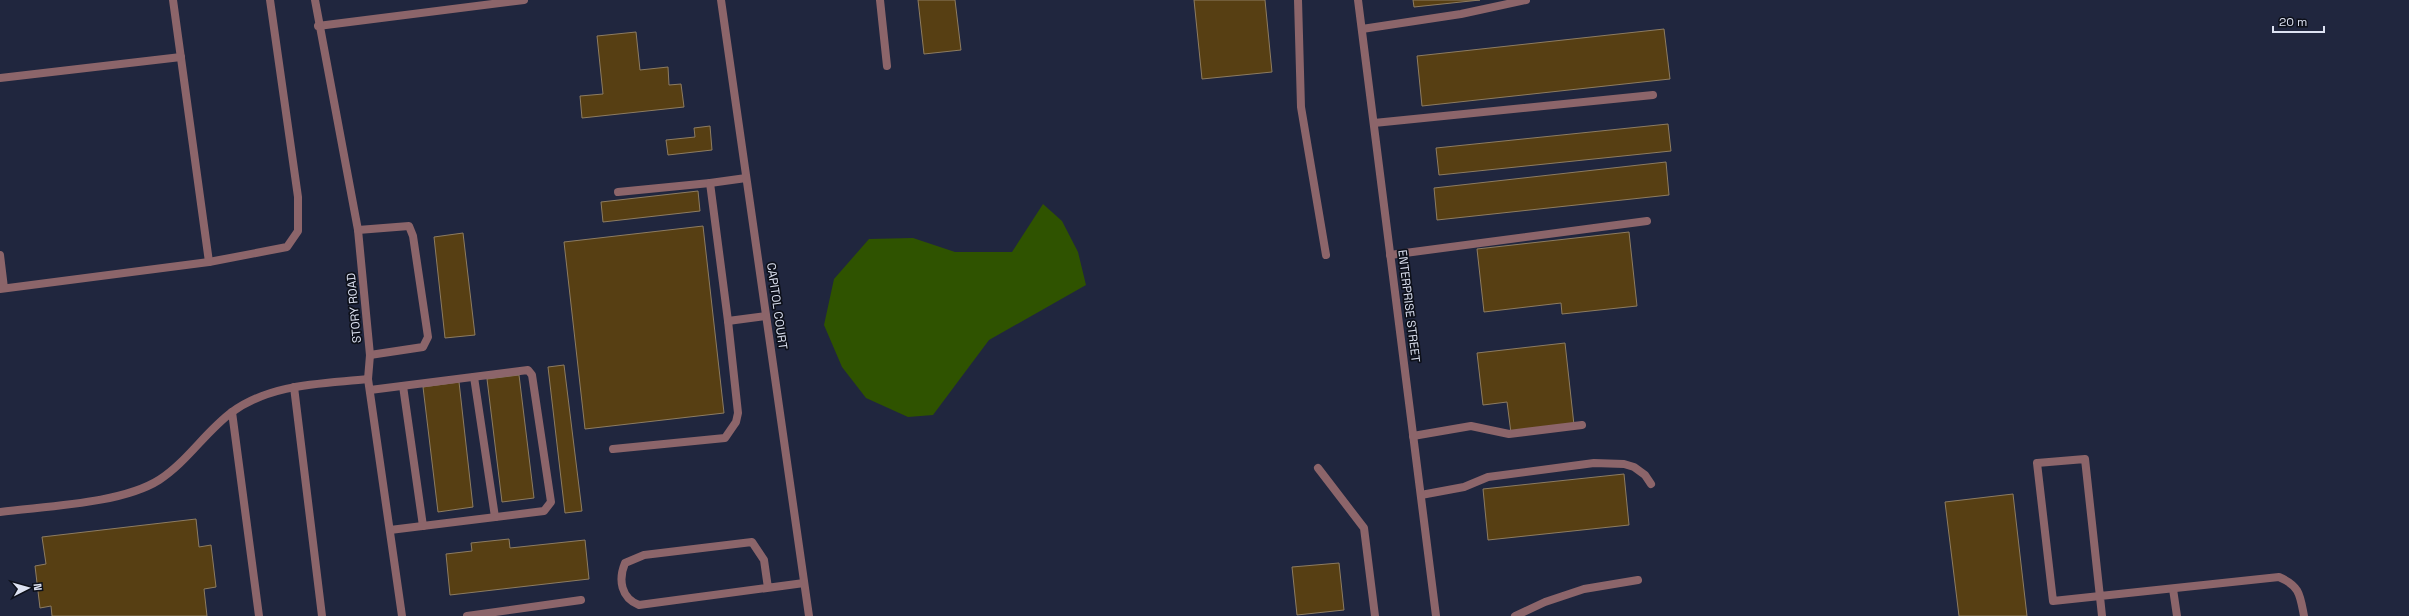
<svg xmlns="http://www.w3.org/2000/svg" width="2409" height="616" font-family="'Space Grotesk',sans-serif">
  <rect width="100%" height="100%" fill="#20263e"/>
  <path fill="#2f5300" d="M1043,204L1062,221L1078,252L1086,285L989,340L933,415L908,417L866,398L842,367L824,325L834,279L869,239L913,238L955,252H1012Z"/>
  <g fill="#573f13" stroke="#8d7c61">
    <path d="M918,0H955L961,50L924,54Z"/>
    <path d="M1194,0H1265L1272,72L1202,79Z"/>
    <path d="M1413,0H1480L1414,7Z"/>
    <path d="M1664,29L1670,79L1422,106L1417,56Z"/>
    <path d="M636,32L640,70L668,67L669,85L681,84L684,107L582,118L580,96L603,94L597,36Z"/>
    <path d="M1668,124L1671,151L1439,175L1436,148Z"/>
    <path d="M710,126L712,150L668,155L666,140L695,137L694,128Z"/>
    <path d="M1666,162L1669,195L1437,220L1434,188Z"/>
    <path d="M698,191L700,211L603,222L601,202Z"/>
    <path d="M703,226L724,413L585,429L564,242Z"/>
    <path d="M1629,232L1637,306L1562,314L1561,303L1484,312L1477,249Z"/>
    <path d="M463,233L475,335L445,338L434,237Z"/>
    <path d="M1565,343L1574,425L1511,433L1507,402L1483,405L1477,353Z"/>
    <path d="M564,365L582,511L565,513L548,367Z"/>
    <path d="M519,375L534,498L502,502L487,379Z"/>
    <path d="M459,382L473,507L438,512L423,387Z"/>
    <path d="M1624,474L1629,525L1488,540L1483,489Z"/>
    <path d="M2013,494L2027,616H1959L1945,502Z"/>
    <path d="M196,519L199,547L211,545L216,587L204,589L207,616H52L51,606L40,608L35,566L46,564L42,537Z"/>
    <path d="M509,539L510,548L585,540L589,579L450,595L446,554L472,551L471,543Z"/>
    <path d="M1339,563L1344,610L1297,615L1292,567Z"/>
  </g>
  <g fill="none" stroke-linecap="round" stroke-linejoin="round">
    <g stroke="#8c656a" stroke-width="8">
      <path d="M173,0L209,262"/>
      <path d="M880,0L887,66"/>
      <path d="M1298,0L1301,107L1326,255"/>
      <path d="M1362,29L1461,14L1526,0"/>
      <path d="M0,78L181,57"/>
      <path d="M1374,123L1653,95"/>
      <path d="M618,192L710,183"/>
      <path d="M358,230L409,226L413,236L428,337L423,347L370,355"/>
      <path d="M0,255L4,288"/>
      <path d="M1390,255L1647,221"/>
      <path d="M0,289L209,262L287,247L298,231V197L270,0"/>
      <path d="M728,321L710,183L746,178"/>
      <path d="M474,377L495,517"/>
      <path d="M403,386L423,526"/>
      <path d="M294,387L322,616"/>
      <path d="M370,390L528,370L532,375L551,502L544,511L390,530"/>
      <path d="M232,412L259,616"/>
      <path d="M1413,436L1471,426L1509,434L1582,425"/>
      <path d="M613,449L725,438L736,422L738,413L728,321L766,316"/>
      <path d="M1318,468L1364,528L1375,616"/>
      <path d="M1421,495L1464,487L1488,477L1594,463L1624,464L1634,467L1645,475L1651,484"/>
      <path d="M0,512C45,506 121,504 159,480C187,462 206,431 232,412C272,383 322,384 368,379"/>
      <path d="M768,588L764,560L752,542L644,555L625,563C618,580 621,598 639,605L804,583"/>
      <path d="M2173,589L2177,616"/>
      <path d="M467,616L581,600"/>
      <path d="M1515,616L1545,602L1584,589L1638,580"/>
      <path d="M2102,616L2100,597L2085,459L2037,463L2053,601L2279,577C2300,586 2300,595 2304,616"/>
    </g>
    <g stroke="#8c656a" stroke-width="8">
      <path d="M721,0L809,616"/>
      <path d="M1358,0L1436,616"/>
      <path d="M318,26L524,0"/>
    </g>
    <path stroke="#8c656a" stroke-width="8" d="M315,0L358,230L370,355L368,379L402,616"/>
  </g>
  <g text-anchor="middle" stroke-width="3.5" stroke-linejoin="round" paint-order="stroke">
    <g font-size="12" fill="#dde2f2" stroke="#0d101a">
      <text transform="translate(777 306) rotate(82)" y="4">CAPITOL COURT</text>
      <text transform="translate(1409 306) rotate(83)" y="4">ENTERPRISE STREET</text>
      <text transform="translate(354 308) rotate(-95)" y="4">STORY ROAD</text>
    </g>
  </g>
  <g transform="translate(28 588) rotate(84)" stroke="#0d101a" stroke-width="3" paint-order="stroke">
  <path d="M0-3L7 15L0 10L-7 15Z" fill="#dde2f2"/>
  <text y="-6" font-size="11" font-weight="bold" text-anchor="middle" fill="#dde2f2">N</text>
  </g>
  <path d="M2273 26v6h51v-6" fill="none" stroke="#dde2f2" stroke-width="2"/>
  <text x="2279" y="26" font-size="12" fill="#dde2f2" stroke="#0d101a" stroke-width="3" paint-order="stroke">20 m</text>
</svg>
